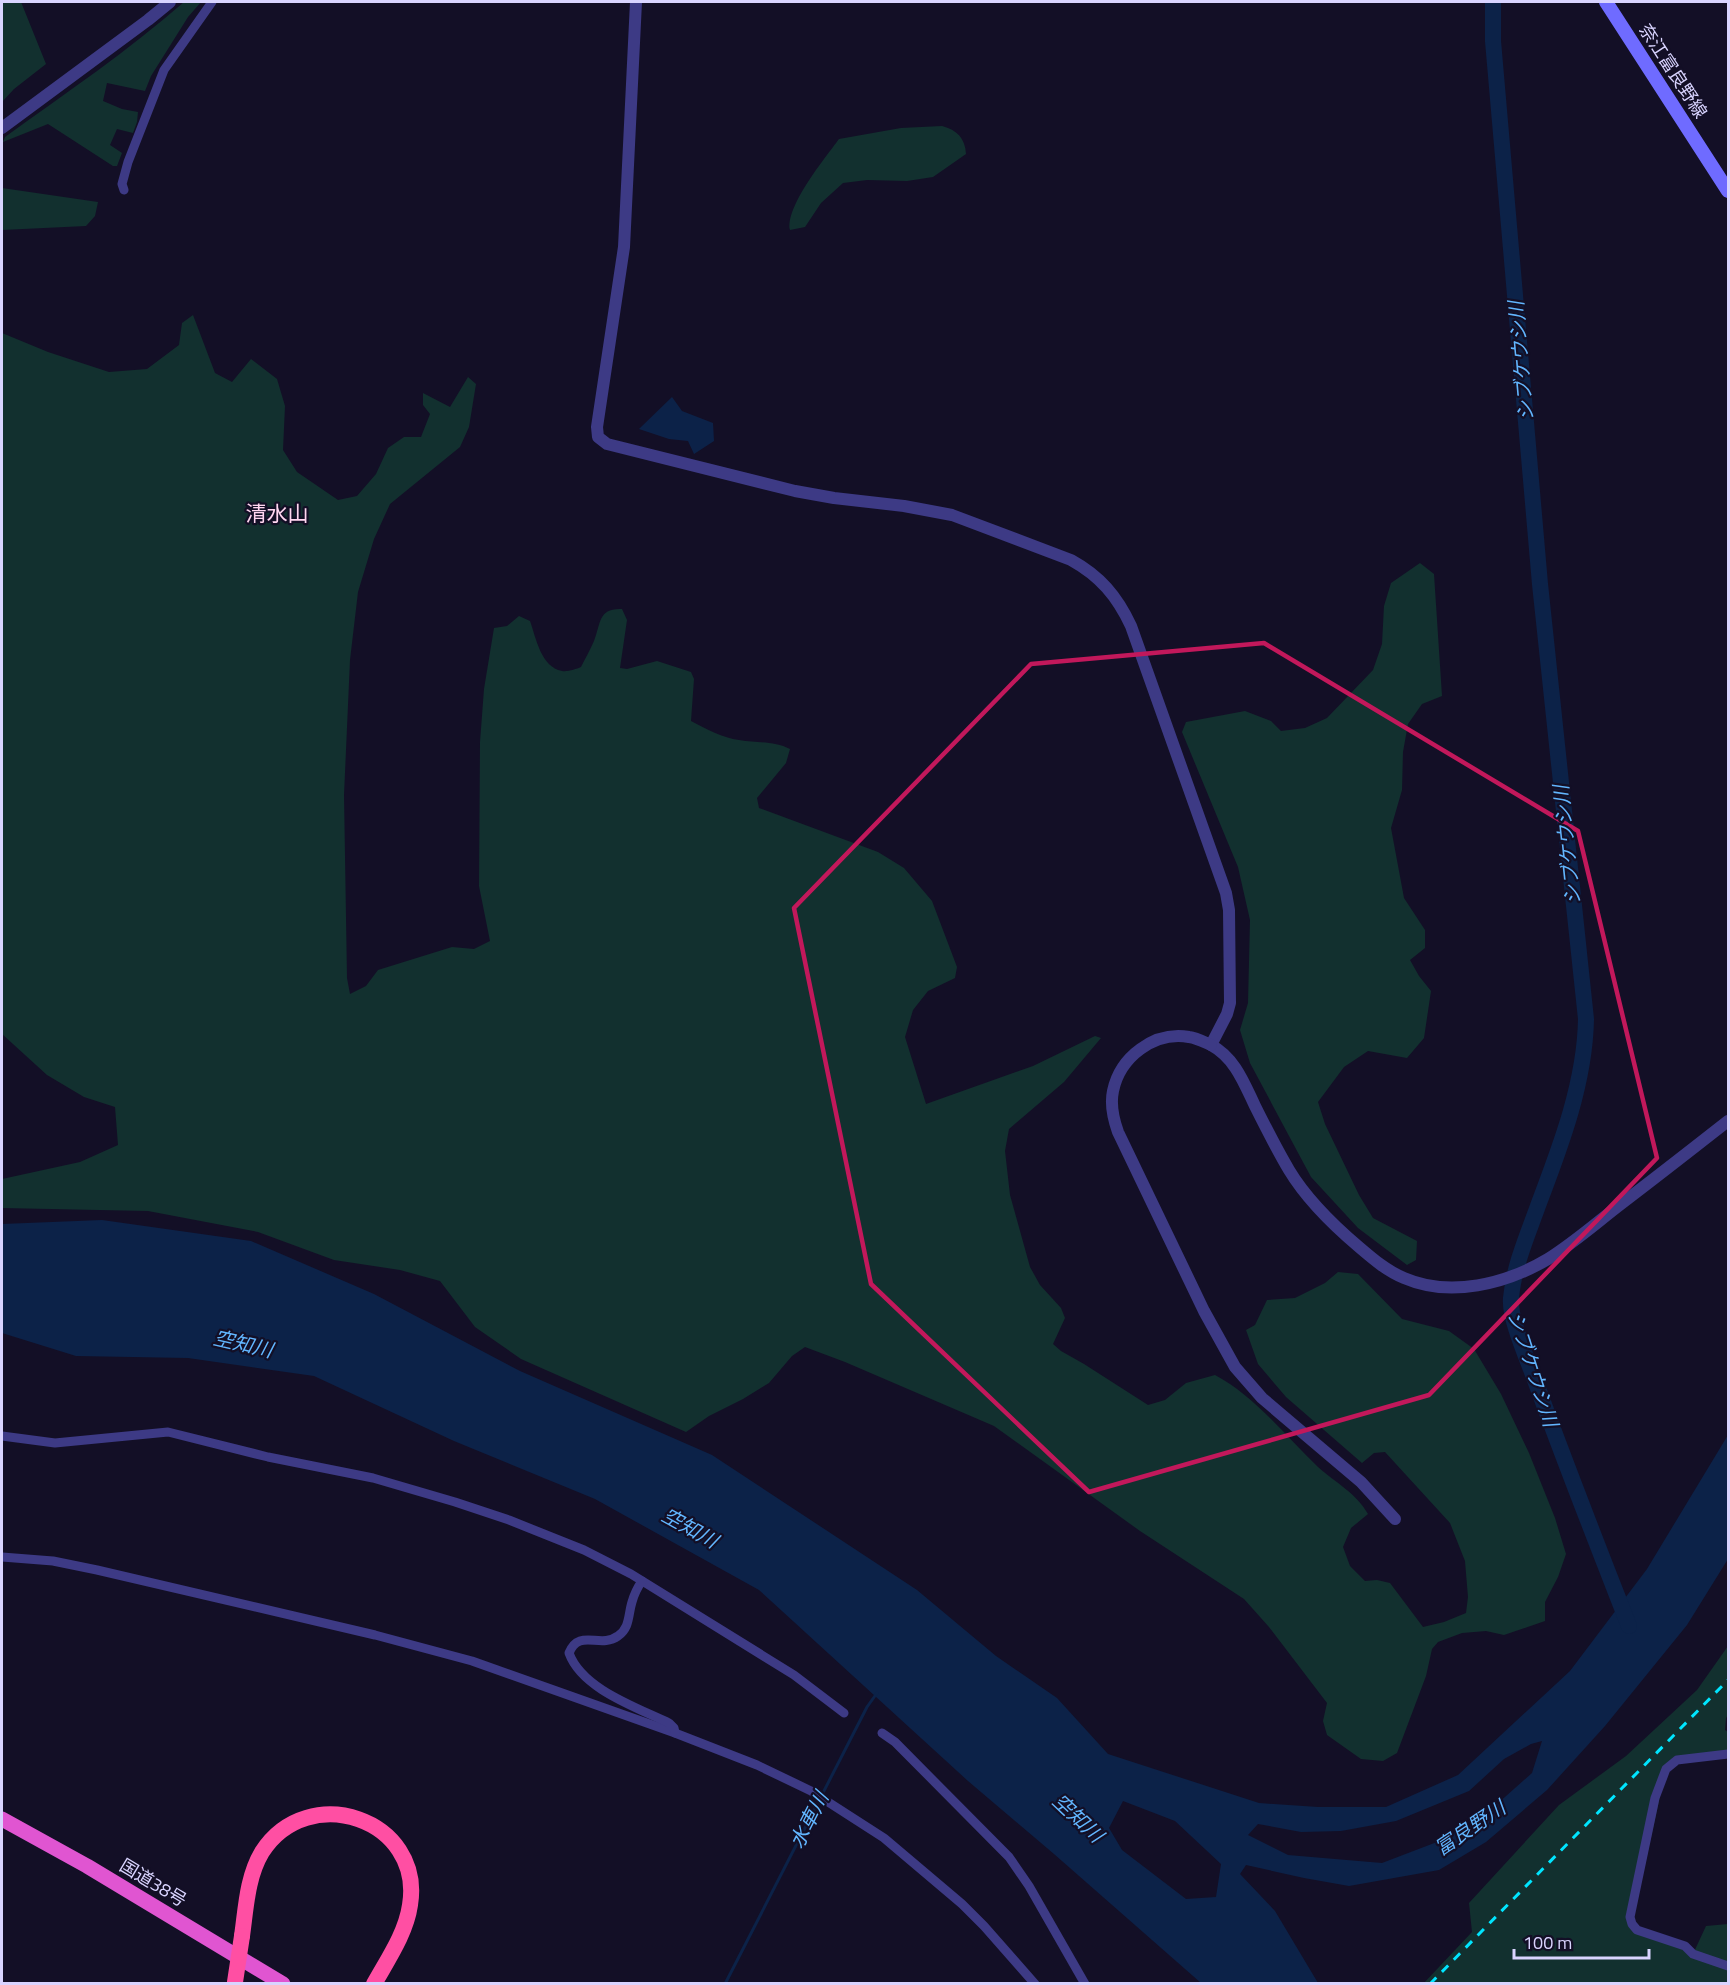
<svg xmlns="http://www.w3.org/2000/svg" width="1730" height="1985" font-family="'Titillium Web','Noto Sans JP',sans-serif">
  <rect width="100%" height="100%" fill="#130f26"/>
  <g fill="#12302f">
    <path d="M2,2H21L46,64L14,89L2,102Z"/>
    <path d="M184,2H201L188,17L151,76L145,91L107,83L103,101L122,109L138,112L137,122L133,133L117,129L110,145L122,153L117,166H113L48,124L3,142L5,137C66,93 128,51 184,2Z"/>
    <path d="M942,126C957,130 965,138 966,154L933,177L907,181L867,180L843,183L821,203L805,227L790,230C785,207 825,158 839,139L901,128Z"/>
    <path d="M2,188L98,202L95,216L86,226L2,230Z"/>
    <path d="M193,315L215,373L232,382L251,359L277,379L285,406L283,450L297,472L338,500L357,496L376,474L388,448L404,437H421L430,414L423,405V393L450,407L468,377L476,384L469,427L460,447L390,504L374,539L358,592L350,660L344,795L347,978L350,994L366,986L378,970L452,947L474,949L490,941L479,886L480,742L484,689L494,628L507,626L519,616L530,621C536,638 541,667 562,671C568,672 576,669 581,667C585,659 590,650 594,641C601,623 598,608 622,609L627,620L620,668L627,669L657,661L691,672L694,679L691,721C706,729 723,738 739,740C757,743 774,741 790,749L786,763L757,798L759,808L878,852L904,868L932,901L957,967L955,978L928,991L913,1010L905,1037L926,1104L1033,1066L1095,1036L1101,1038L1064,1082L1009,1129L1005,1151L1010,1195L1030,1267L1040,1285L1061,1308L1065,1318L1053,1344L1061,1351L1084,1364L1148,1405L1165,1400L1186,1383L1215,1375C1255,1396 1285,1436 1318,1467C1336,1483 1356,1493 1368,1514L1351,1528L1343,1547L1350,1566L1365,1581L1377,1580L1390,1583L1423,1627L1444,1622L1466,1613L1468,1597L1465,1561L1450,1523L1385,1452L1374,1453L1362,1463L1286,1397L1258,1364L1246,1330L1255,1325L1267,1300L1295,1298L1325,1283L1338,1272L1358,1274L1402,1319L1449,1331L1474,1349L1501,1394L1529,1453L1555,1518L1566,1554L1558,1577L1545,1602V1621L1504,1635L1486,1631L1462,1633L1438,1642L1432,1649L1426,1676L1397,1753L1383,1761L1361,1759L1327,1735L1323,1721L1327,1703L1269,1627L1244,1599L1140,1531L994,1426L845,1362L805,1347L792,1356L769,1383L743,1399L709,1416L686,1432L521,1359L475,1327L440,1281L400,1270L334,1260L258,1232L148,1211L2,1208V1179L80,1162L118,1145L115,1107L84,1097L47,1075L2,1034V333L48,352L109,372L147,369L179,345L182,323Z"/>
    <path d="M1420,563L1434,574L1442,696L1422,704L1408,724L1403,752L1402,790L1391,828L1404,898L1425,930V948L1410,960L1419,976L1431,991L1424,1038L1407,1058L1368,1051L1344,1067L1318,1102L1325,1124L1359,1195L1373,1218L1417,1241L1416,1260L1407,1265L1358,1228L1311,1177L1250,1063L1240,1030L1248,1003L1250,920L1238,867L1182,732L1186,722L1245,711L1271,721L1281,731L1305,728L1327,718L1373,670L1382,644L1384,606L1391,583Z"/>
    <path d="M1728,1646V1715L1726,1718L1725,1730L1728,1732V1754L1688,1758L1666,1769L1632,1924L1693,1954L1706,1926L1728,1924V1983L1423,1984L1472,1932L1469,1903L1559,1805L1626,1756L1697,1690Z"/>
  </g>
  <g fill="#0c2248" fill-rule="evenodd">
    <path d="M672,397L682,411L713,423L714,441L694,454L688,441L669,439L639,429Z"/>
    <path d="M102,1220L251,1241L374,1294L520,1371L712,1455L917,1590L996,1656L1057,1698L1108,1754L1259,1803L1318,1807H1386L1458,1775L1570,1671L1647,1569L1728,1435V1559L1687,1625L1605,1726L1547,1790L1486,1842L1439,1870L1349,1886L1304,1878L1246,1865L1240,1874L1275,1911L1318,1983H1201L1054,1854L968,1781L759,1590L595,1499L454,1441L314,1376L188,1358L76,1356L2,1333V1224ZM1542,1741L1532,1773L1478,1821L1437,1842L1382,1863L1288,1855L1248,1835L1258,1824L1301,1832L1341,1831L1396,1821L1469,1791L1504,1759L1531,1744ZM1123,1801L1175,1821L1221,1864L1216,1897L1186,1899L1122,1850L1109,1828Z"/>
  </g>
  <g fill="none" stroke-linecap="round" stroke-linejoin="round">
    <path stroke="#0c2248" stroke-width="3" d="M725,1984L867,1707L877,1693"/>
    <path stroke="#0c2248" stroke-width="16" d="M1493,2V41L1540,584L1586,1019C1585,1082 1561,1145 1539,1203C1528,1234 1514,1265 1511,1298C1509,1319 1528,1360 1535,1380C1565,1463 1597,1544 1629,1626"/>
    <g stroke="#3d3a85" stroke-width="9">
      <path d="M124,190L122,184L128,162L164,70L212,2"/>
      <path d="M2,1436L55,1443L168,1432L268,1457L373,1478L455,1502L509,1520L584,1550L631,1574L794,1675L844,1713"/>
      <path d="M2,1557L53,1561L97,1570L375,1635L472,1661L675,1733L757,1765L811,1791L884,1838L962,1904L984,1926L1035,1984"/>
      <path d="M642,1581C637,1588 634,1595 632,1602C628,1615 630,1628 618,1636C600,1649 579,1628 569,1653C582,1689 636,1707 669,1723L674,1728L675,1733"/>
      <path d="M882,1733L895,1742L1009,1857L1029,1886L1085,1984"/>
      <path d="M1728,1754L1677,1760L1666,1769L1655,1798L1630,1917L1632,1924L1637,1930L1685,1946L1693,1954L1728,1966"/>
    </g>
    <g stroke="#3d3a85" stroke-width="12">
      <path d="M636,2L624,247L597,427L598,437L607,444L795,491L834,498L904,506L952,515L1071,560C1100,576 1117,596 1131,626L1226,893L1229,910L1230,1003L1227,1014L1211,1045C1235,1058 1244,1083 1255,1106C1266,1128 1277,1150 1289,1170C1307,1200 1333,1225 1359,1247C1373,1259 1387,1271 1404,1278C1450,1298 1506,1284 1548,1259C1572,1244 1594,1225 1617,1207C1654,1179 1691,1150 1728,1121"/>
      <path d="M2,128L148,20L170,2"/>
      <path d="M1211,1045C1204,1042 1197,1038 1189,1037C1154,1031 1120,1057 1113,1091C1110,1105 1113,1118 1118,1132L1204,1311L1235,1367L1262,1398L1361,1482L1395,1519"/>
    </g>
    <path stroke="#6f6bff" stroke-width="14" d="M1606,2L1728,191"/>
    <path stroke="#e055d1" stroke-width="15" d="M2,1819L87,1866L283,1984"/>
    <path stroke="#ff4fa3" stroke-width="16" d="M242,1936C246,1908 247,1877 262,1852C308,1780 424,1819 410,1905C406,1933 388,1959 374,1984"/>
    <path stroke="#00e5ff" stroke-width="3" stroke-dasharray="9 8" stroke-linecap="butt" d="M1430,1984L1728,1680"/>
    <path stroke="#ff4fa3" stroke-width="16" d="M235,1982L242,1936"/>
  </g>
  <path fill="none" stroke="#c2185b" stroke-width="4.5" stroke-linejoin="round" d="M1264,643L1578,831L1657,1158L1429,1395L1089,1492L871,1284L794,908L1031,664Z"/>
  <g text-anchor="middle" stroke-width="4.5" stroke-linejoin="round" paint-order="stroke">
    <g font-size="18" fill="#d9d4ff" stroke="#130f26">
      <text transform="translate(1673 71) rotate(57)" y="6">奈江富良野線</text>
      <text transform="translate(153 1883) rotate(31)" y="6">国道38号</text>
    </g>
    <g font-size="20" font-style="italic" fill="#62b6ff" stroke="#130f26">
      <text transform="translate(1521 361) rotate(-95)" y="7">シブケウシ川</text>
      <text transform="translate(1567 845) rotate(-96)" y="7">シブケウシ川</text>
      <text transform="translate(243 1344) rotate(13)" y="7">空知川</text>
      <text transform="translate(1533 1369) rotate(72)" y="7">シブケウシ川</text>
      <text transform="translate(690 1528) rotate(29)" y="7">空知川</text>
      <text transform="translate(1078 1818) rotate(43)" y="7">空知川</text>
      <text transform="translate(809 1820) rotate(-63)" y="7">水車川</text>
      <text transform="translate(1470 1828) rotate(-34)" y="7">富良野川</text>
    </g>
    <g font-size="21" fill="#ffd6f0" stroke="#130f26">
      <text x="277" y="521">清水山</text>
    </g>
  </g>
  <rect width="1730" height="1985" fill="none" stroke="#d9d4ff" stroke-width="6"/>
  <path d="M1514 1949v9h135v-9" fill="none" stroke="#d9d4ff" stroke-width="3"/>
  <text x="1523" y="1949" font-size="18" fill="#d9d4ff" stroke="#130f26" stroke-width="4.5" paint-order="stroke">100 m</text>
</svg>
